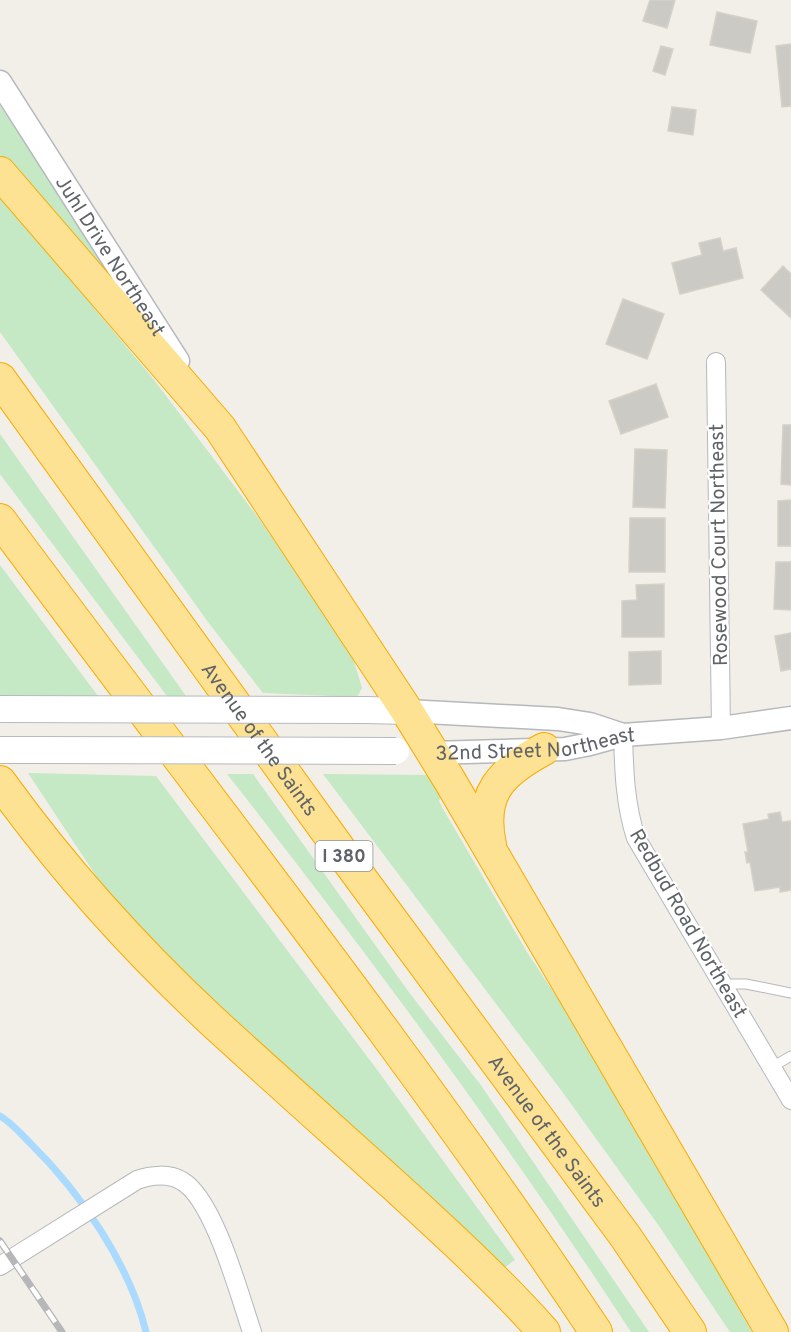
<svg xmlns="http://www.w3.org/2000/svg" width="791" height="1332" font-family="Overpass,sans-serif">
  <rect width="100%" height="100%" fill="#f1efe8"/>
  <g fill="#c5e8c5">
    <path d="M0,106L77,221L119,279L113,285L0,155Z"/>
    <path d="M0,196L151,376L260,520L353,658L362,688L357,697L263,693L208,622L0,332Z"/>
    <path d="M0,434L186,696H167L0,474Z"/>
    <path d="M0,565L98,696L0,695Z"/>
    <path d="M28,773L156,776L378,1071L515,1260L504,1268L173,969L114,903Z"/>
    <path d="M227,774H253L408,991L480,1084L649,1332H631C506,1140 369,955 227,774Z"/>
    <path d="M323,774L433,775L443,792L439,801L443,809L527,952L595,1055L752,1332H730L659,1226L561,1090Z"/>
  </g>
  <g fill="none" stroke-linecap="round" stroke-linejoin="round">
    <path stroke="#aadaff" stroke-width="7" d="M0,1116C12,1123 21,1134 31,1144C80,1192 130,1265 146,1332"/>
  </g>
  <g fill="#cccac5" stroke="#d6d1c6" stroke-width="1.5">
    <path d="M650,0H675L667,28L643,21Z"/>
    <path d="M717,12L757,21L750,53L710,45Z"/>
    <path d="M791,44V106L782,107L776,46Z"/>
    <path d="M661,46L673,49L665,75L653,71Z"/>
    <path d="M672,107L696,110L693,135L668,131Z"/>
    <path d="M720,238L723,251L736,248L743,278L680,294L672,263L702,255L699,243Z"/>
    <path d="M783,266L791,274V318L761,290Z"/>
    <path d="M623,299L664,314L647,359L606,344Z"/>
    <path d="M656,384L668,417L621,434L609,401Z"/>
    <path d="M783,425H791V485L781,484Z"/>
    <path d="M635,449L667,450L665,508L633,507Z"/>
    <path d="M791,500V546H778V501Z"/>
    <path d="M630,518H665V572H629Z"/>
    <path d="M776,562H791V610L774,609Z"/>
    <path d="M664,584V637H622V601L637,600L636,585Z"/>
    <path d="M791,633V669L781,671L775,636Z"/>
    <path d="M661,651V684L629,685V652Z"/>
    <path d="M780,812L782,822L791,821V890L780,892V887L755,891L750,862L747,863L745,852H748L743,824L769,819L768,814Z"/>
  </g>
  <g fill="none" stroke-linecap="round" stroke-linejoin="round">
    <g stroke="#b5b8bc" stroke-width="11">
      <g id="service">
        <path d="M723,984H746L791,993"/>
        <path d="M772,1067L791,1056"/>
      </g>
    </g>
    <g stroke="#b5b8bc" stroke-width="20">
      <g id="minor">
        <path d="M716,362L721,728"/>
        <path d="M623,735C624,771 625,804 636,838L791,1100"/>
        <path d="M0,1266L137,1180C151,1175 169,1173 182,1181C214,1199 240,1297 252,1332"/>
      </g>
    </g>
    <g stroke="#b5b8bc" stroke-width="25">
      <g id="tertiary">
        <path id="s1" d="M0,82L178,361"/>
        <path d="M407,711L558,719L590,724L623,735"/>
        <path id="s2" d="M432,753L565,749L590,744L623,735L721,728L791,718"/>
      </g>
    </g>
    <g stroke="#b6babf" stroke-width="28">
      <g id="secondary">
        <path d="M366,710L407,711"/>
        <path d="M0,750H31"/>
      </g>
    </g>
    <g stroke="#f9ab00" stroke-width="34">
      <g id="motorway">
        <path d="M0,173L220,428L407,711L450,781L772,1332"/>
        <path id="s3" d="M0,379L351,865L625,1236L690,1332"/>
        <path d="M0,520C200,790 410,1053 596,1332"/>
        <path d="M0,782C62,868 132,946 210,1019C271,1075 333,1130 395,1186C446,1233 498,1280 544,1332"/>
        <path d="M490,845C479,793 501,772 544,749"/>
      </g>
    </g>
    <use href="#service" stroke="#fff" stroke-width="9"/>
    <use href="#minor" stroke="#fff" stroke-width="18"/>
    <use href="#tertiary" stroke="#fff" stroke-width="22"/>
    <use href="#secondary" stroke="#fff" stroke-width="26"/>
    <use href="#motorway" stroke="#fde293" stroke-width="32"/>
    <g stroke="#b6b7b8" stroke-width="7">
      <path id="rail" d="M0,1241L62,1332"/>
    </g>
    <use href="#rail" stroke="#fff" stroke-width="4.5" stroke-dasharray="14" stroke-linecap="butt"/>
    <g stroke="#b6babf" stroke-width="28" stroke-linecap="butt">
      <g id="secondary-bridge">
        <path d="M0,709L366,710"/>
        <path d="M31,750L396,751"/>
      </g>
    </g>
    <use href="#secondary-bridge" stroke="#fff" stroke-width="26"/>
  </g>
  <g text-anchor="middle" stroke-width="4.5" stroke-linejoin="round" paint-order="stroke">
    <rect fill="#fff" stroke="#8f9295" stroke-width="1.5" x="315.5" y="841" width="57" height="30" rx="4.5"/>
    <g font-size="18" font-weight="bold" fill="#5f6368">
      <text x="344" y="862">I 380</text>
    </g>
    <g font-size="20" fill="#5f6368" stroke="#fff">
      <text dy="7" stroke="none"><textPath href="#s1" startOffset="206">Juhl Drive Northeast</textPath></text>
      <text transform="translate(718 545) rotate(-91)" y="7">Rosewood Court Northeast</text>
      <text dy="7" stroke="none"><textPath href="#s3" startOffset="444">Avenue of the Saints</textPath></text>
      <text dy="7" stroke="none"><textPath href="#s2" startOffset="104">32nd Street Northeast</textPath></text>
      <text transform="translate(689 923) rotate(60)" y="7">Redbud Road Northeast</text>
      <text dy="7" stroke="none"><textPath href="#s3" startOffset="930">Avenue of the Saints</textPath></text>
    </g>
  </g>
</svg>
